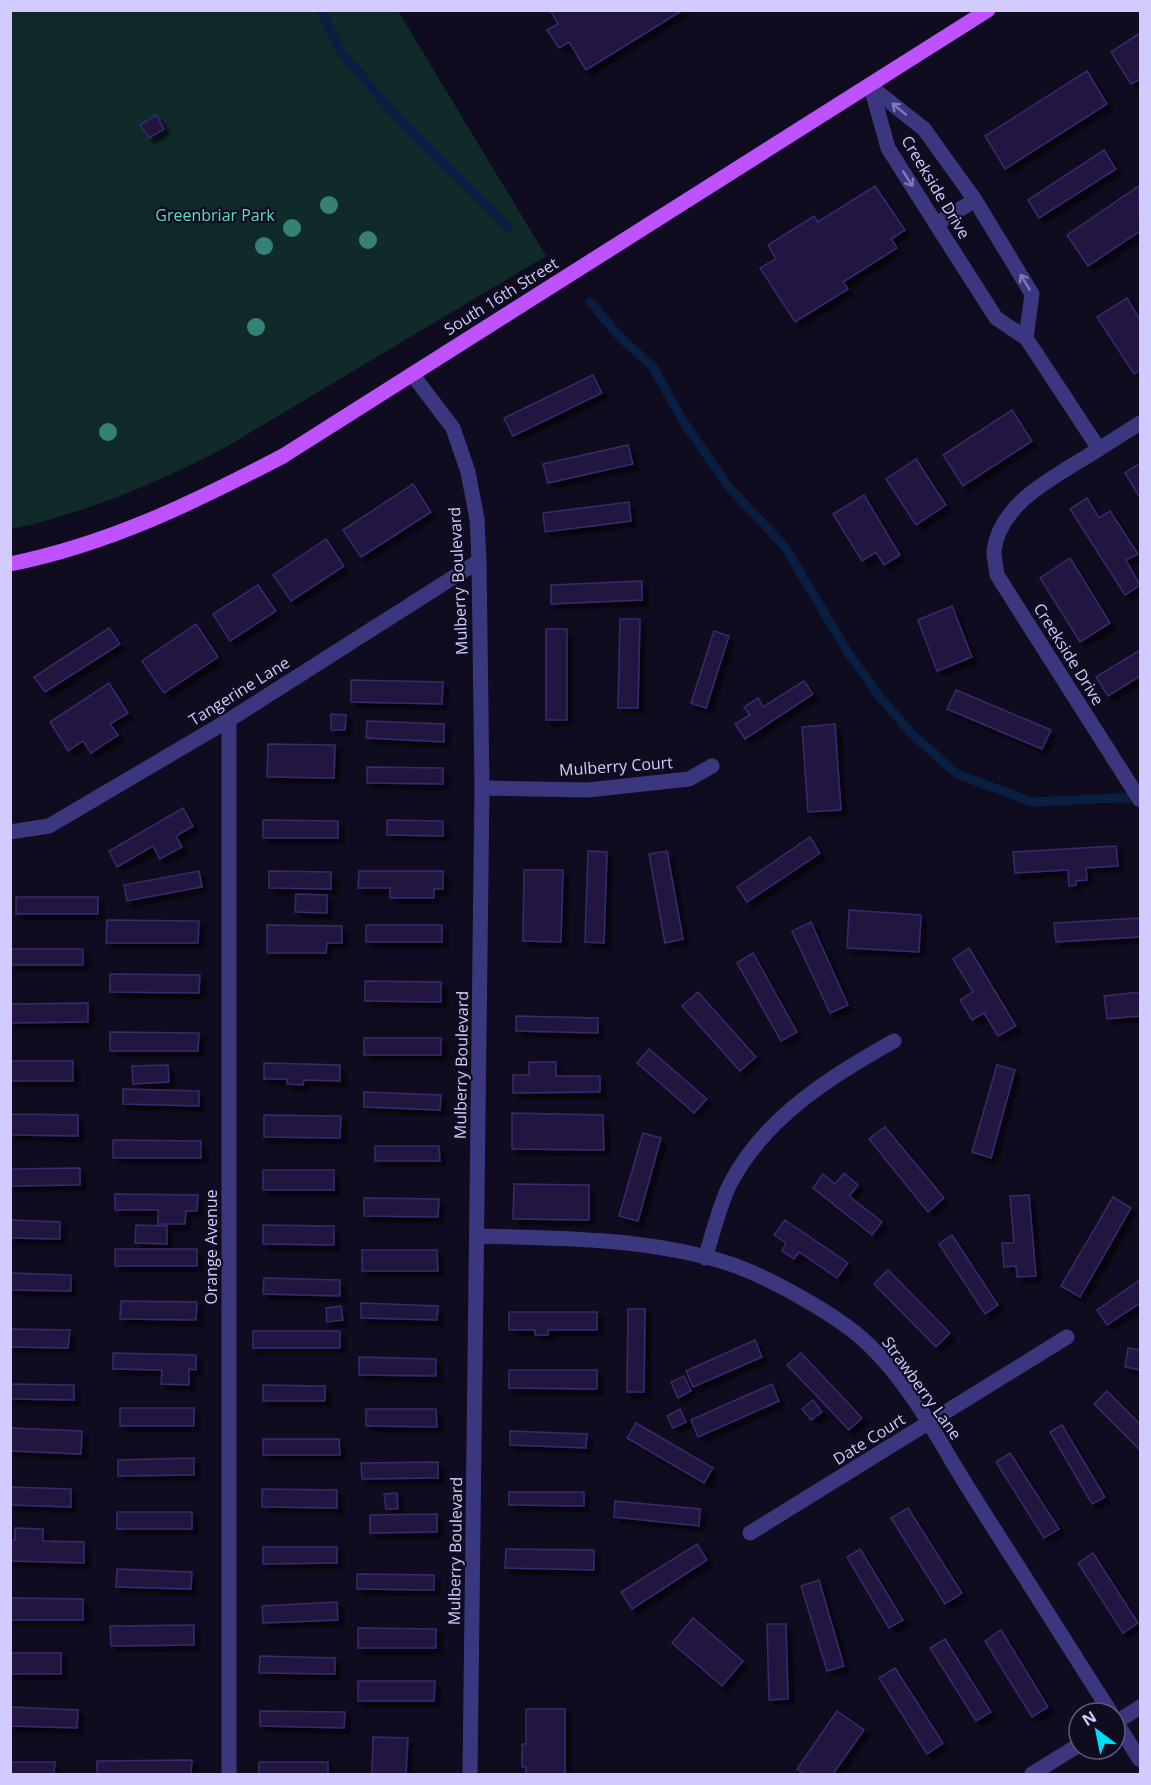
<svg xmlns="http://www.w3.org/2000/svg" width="1151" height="1785" font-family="'Open Sans',sans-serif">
  <defs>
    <filter id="shadow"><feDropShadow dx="5.5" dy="5.5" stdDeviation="1.5" flood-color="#0009"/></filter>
  </defs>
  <rect width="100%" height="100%" fill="#100c20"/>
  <path fill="#0f2a29" d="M11,11H398L546,256L219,451C152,485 83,514 11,529Z"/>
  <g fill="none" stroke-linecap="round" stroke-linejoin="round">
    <g stroke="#0a1e41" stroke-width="9">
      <path d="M321,10L341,52L398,118L508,227"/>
      <path d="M590,302L621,338L653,367L683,421L728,486L785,547L847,651L879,696L912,734L957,774L1032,802L1140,797"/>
    </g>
  </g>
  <g fill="#211841" stroke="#372a6d" stroke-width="1.5" filter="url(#shadow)">
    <path d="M550,10H683L586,70L569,42L559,48L547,30L558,24Z"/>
    <path d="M1140,33V79L1131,84L1111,52Z"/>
    <path d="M1087,71L1107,104L1005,169L985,136Z"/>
    <path d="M156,115L164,129L149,138L140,125Z"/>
    <path d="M1104,150L1116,169L1039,218L1028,200Z"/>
    <path d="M875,186L905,230L891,239L897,248L843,282L848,289L795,322L760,268L776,259L768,245L814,216L818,222Z"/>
    <path d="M1139,186L1140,231L1088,266L1067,235Z"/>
    <path d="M1127,298L1140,320V370L1134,374L1097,317Z"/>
    <path d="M593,375L602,393L513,436L504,418Z"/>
    <path d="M1012,410L1032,441L963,486L943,455Z"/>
    <path d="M628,445L633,464L548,483L543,464Z"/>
    <path d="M916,459L946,505L916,525L886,479Z"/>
    <path d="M1140,463V498L1125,473Z"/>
    <path d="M413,484L431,512L361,557L343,530Z"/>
    <path d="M864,495L900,555L884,565L876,552L862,561L833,514Z"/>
    <path d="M1087,498L1099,518L1110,511L1138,554L1126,560L1140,585L1125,595L1070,509Z"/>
    <path d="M629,502L631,521L545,532L543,513Z"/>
    <path d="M326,539L344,566L291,601L273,575Z"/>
    <path d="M1070,558L1110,623L1080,642L1040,578Z"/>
    <path d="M642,581V600L551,604V585Z"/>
    <path d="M258,585L276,611L230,641L213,614Z"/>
    <path d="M952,606L972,657L937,671L918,620Z"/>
    <path d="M620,619H640L638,708H618Z"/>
    <path d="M196,624L218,657L164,693L142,661Z"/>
    <path d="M109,628L120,644L45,692L34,677Z"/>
    <rect x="546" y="629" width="21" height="91"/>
    <path d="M714,631L729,636L706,708L691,703Z"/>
    <path d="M1140,650V676L1108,696L1096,677Z"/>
    <path d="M351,680L443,682L442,704L351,702Z"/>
    <path d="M804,681L813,694L745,739L735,724L750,715L744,707L758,698L763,707Z"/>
    <path d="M109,683L128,713L110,724L118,735L91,753L83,741L68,751L50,722Z"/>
    <path d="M956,690L1051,730L1042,749L947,709Z"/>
    <path d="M331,714L346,715L345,730H331Z"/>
    <path d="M367,721L444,724V742L366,738Z"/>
    <path d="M835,724L841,810L808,812L802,727Z"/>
    <path d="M268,744L335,745L334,778L267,777Z"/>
    <path d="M367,767L443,768V784L367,783Z"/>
    <path d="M183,808L193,826L176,836L182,847L160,859L153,846L117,867L109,851Z"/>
    <path d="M263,820L338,821V838H263Z"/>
    <path d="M387,820L443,821V836L387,835Z"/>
    <path d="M810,837L820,853L747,902L737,887Z"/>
    <path d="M1116,846L1118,866L1086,868L1087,880L1076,881V885L1069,886L1068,870L1015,873L1013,852Z"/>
    <path d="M588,851L607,852L604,943L585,942Z"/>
    <path d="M667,851L683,939L665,943L649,854Z"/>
    <path d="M524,870H563L561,942L523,941Z"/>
    <path d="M199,871L202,887L127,901L124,885Z"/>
    <path d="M269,871L331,872V889L269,888Z"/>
    <path d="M359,871H443V889H434V898H390V888H358Z"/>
    <path d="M296,894L327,895V913L295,912Z"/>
    <rect x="16" y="897" width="82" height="17"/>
    <path d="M849,910L921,915L919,952L847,948Z"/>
    <path d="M1140,918V937L1056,942L1054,923Z"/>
    <path d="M107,920L199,921L198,943H106Z"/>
    <path d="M811,922L848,1005L830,1013L792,931Z"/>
    <path d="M267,925L342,926V943H327L326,953H267Z"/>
    <rect x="366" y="925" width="76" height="17"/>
    <path d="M969,948L1016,1026L998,1036L984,1013L972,1020L960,1000L973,992L953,959Z"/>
    <rect x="10" y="949" width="73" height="16"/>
    <path d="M753,953L797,1032L781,1041L737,963Z"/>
    <path d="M110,974L200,975L199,993L110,992Z"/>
    <path d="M365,981L441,982V1002L365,1001Z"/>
    <path d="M698,992L756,1057L740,1071L682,1006Z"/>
    <path d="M1140,992V1016L1107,1019L1104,996Z"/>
    <path d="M88,1003V1022L10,1023V1004Z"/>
    <path d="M516,1016L598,1018V1033L516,1031Z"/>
    <path d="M110,1032L199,1033L198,1051H110Z"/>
    <rect x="364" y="1038" width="77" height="17"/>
    <path d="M649,1049L707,1099L694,1113L637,1063Z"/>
    <rect x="10" y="1061" width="63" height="20"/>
    <path d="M529,1062H556V1076H600V1092L513,1093V1075H529Z"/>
    <path d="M264,1063L340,1065V1081L304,1080L303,1085L287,1084V1079H264Z"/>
    <path d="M168,1065L169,1082L133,1084L132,1066Z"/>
    <path d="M997,1065L1015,1070L991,1158L972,1152Z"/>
    <path d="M123,1089L199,1091V1106L123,1104Z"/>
    <path d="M364,1092L441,1095L440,1110L364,1107Z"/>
    <path d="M512,1113L603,1115L604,1150L512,1149Z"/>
    <path d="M10,1114L78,1115V1136L10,1135Z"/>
    <path d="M264,1115L341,1116L340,1138L264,1137Z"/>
    <path d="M885,1127L944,1198L928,1212L869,1139Z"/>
    <path d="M643,1133L661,1138L638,1221L619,1216Z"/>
    <path d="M113,1140L201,1141V1158H113Z"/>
    <path d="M375,1146H439L440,1161H375Z"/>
    <path d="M80,1168V1185L10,1186V1169Z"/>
    <rect x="263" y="1170" width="71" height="20"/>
    <path d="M844,1173L858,1185L849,1196L882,1222L872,1235L813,1188L823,1174L835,1184Z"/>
    <path d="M514,1184L589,1185V1220L513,1219Z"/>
    <path d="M115,1194L198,1195L197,1211H186L185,1224H158V1210H115Z"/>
    <path d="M1029,1195L1036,1276L1017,1277L1016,1266L1004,1267L1002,1243H1014L1010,1196Z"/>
    <path d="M1113,1197L1131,1208L1080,1297L1061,1286Z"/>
    <path d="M364,1198L439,1199L438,1217L364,1216Z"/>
    <path d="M10,1220L60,1222V1239L10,1238Z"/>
    <path d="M785,1220L848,1263L837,1278L799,1252L794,1259L782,1251L786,1243L774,1235Z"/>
    <path d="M136,1225L167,1226V1244L135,1243Z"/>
    <path d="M263,1225L334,1226V1245L263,1244Z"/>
    <path d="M952,1235L998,1305L985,1314L939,1244Z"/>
    <rect x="115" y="1249" width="82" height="17"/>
    <path d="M362,1250H437L438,1271H362Z"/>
    <path d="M888,1270L950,1333L936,1347L874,1284Z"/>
    <path d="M10,1273L71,1275V1291L10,1290Z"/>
    <path d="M264,1278L340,1280V1296L263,1294Z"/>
    <path d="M1140,1280V1303L1107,1325L1097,1310Z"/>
    <path d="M121,1301L197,1302L196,1320L120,1319Z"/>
    <path d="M361,1303L438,1306L437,1320L361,1318Z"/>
    <path d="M341,1306L343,1320L327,1322L326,1308Z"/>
    <path d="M628,1309H645L644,1392H627Z"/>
    <path d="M509,1312H597V1330H548V1335H535V1330H509Z"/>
    <path d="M10,1329L70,1330L68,1348L10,1347Z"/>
    <rect x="253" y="1331" width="87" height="17"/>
    <path d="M755,1340L762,1357L693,1387L686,1371Z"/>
    <path d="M1128,1348L1140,1350V1370L1125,1367Z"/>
    <path d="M113,1353L196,1355V1370L189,1369V1385L161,1384L162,1370L113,1369Z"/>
    <path d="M801,1353L862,1418L849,1430L787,1365Z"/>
    <path d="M359,1357L436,1359V1376L359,1375Z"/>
    <path d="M509,1370H597V1389L509,1388Z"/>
    <path d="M684,1376L691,1391L678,1398L671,1382Z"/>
    <path d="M10,1384L74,1385V1400L10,1399Z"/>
    <path d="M772,1384L779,1401L698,1437L691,1420Z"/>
    <path d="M263,1385L325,1386V1401H263Z"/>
    <path d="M1107,1391L1140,1424V1450L1094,1404Z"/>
    <path d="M813,1400L822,1412L811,1420L802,1409Z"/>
    <rect x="120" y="1408" width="74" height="18"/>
    <path d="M366,1409H436L437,1427L366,1426Z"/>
    <path d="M680,1409L686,1422L673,1428L667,1416Z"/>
    <path d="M636,1423L713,1468L704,1483L627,1438Z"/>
    <path d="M1062,1425L1105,1497L1092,1504L1050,1432Z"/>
    <path d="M10,1428L82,1431L81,1454L10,1451Z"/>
    <path d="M510,1431L587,1434L586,1448L510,1445Z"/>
    <path d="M263,1439H339L340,1455H263Z"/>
    <path d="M1010,1453L1059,1529L1044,1538L996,1462Z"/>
    <path d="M194,1458V1475L118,1476V1460Z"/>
    <path d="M438,1462V1478L362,1479L361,1463Z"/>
    <path d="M10,1487L71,1489V1507L10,1505Z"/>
    <path d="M262,1489L337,1490V1508L262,1507Z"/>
    <path d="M509,1492H584V1506L509,1505Z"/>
    <path d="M397,1493L398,1509H386L384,1494Z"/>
    <path d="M615,1501L700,1509L699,1526L614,1517Z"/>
    <path d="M908,1508L962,1593L945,1604L891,1518Z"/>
    <rect x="117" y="1512" width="75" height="17"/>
    <path d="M437,1514V1532L370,1533V1515Z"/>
    <path d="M15,1528L43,1529V1541L84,1542V1563L10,1561V1540H15Z"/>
    <path d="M697,1544L707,1560L632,1609L621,1592Z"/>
    <path d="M263,1547H337V1563L263,1564Z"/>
    <path d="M506,1549L594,1550V1570L505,1568Z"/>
    <path d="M860,1549L903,1620L889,1628L847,1557Z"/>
    <path d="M1093,1553L1138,1623L1123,1633L1078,1563Z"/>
    <path d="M117,1569L192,1572L191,1589L116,1587Z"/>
    <path d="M357,1574L434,1575V1590L357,1589Z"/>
    <path d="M819,1580L844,1666L827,1671L801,1586Z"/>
    <path d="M10,1598L83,1599V1620H10Z"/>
    <path d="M337,1602L338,1620L263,1623L262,1606Z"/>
    <path d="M693,1618L743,1661L722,1686L672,1643Z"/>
    <path d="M767,1624H786L788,1699L769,1700Z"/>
    <path d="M194,1625V1645L111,1646L110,1626Z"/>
    <path d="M358,1628L436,1629V1648H358Z"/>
    <path d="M1001,1630L1048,1707L1032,1717L985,1641Z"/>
    <path d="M945,1639L991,1712L976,1721L930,1648Z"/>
    <rect x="10" y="1653" width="51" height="21"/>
    <path d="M260,1656L335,1658V1674L259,1673Z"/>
    <path d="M895,1668L943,1743L927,1754L879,1678Z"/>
    <path d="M358,1681H435L434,1701H358Z"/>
    <path d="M10,1707L78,1710L77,1728L10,1726Z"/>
    <path d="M526,1709H565V1774H526V1767H522V1744H526Z"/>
    <path d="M260,1711L345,1712L344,1728L260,1726Z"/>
    <path d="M837,1711L864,1730L833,1774H805L797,1769Z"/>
    <path d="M373,1737L408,1738L406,1774H372Z"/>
    <path d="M192,1760L191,1774H97V1761Z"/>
    <path d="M10,1762H55L54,1774H10Z"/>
    <rect x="259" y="1762" width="69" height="12"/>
  </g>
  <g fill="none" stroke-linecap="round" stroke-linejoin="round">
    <g stroke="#3a377f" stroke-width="15">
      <path d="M871,87L888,148L936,224L996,318L1026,338L1099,449C1061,474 1000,500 994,551C994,558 996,567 997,575L1140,800"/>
      <path d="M871,87L924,129L975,200L1032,294L1026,338"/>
      <path d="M936,224L975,200"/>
      <path d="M412,374L453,428L468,472L477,519L479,561L482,788L470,1774"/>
      <path d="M1099,449L1140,423"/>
      <path d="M229,720V1774"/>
      <path d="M482,788L588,790L689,779L712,766"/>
      <path d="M10,832L49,826L229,720L479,561"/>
      <path d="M477,1236C559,1238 644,1238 724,1262C764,1274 840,1316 869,1345C909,1383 937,1437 965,1483C1014,1559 1062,1636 1111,1713"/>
      <path d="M705,1258C713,1234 719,1206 730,1184C764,1118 831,1076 894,1041"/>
      <path d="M750,1533L1067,1337"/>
      <path d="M1115,1720L1140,1760"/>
      <path d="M1115,1723L1140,1707"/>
      <path d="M1032,1774L1079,1745"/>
    </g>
    <path stroke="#bf52ff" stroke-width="15" d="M10,564C109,544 195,502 283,456L988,10"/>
  </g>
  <g fill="#368177">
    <circle cx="329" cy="205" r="9"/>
    <circle cx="292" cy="228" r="9"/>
    <circle cx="368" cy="240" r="9"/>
    <circle cx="264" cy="246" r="9"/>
    <circle cx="256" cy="327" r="9"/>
    <circle cx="108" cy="432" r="9"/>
  </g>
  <defs><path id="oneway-shaft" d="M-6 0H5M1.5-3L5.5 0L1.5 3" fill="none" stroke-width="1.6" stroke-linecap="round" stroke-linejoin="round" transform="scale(1.5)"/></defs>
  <g stroke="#7e7ab9">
    <use href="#oneway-shaft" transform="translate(899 109) rotate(-141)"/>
    <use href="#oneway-shaft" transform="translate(908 179) rotate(58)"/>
    <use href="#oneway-shaft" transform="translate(1025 282) rotate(-121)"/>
  </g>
  <g text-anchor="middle" stroke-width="4.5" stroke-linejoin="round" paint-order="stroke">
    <g font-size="16" fill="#d1cbff" stroke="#100c20">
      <text transform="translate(936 187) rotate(59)" y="6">Creekside Drive</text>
      <text transform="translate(501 296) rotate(-32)" y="6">South 16th Street</text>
      <text transform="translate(458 581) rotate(-93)" y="6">Mulberry Boulevard</text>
      <text transform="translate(1069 654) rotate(58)" y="6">Creekside Drive</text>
      <text transform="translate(239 691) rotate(-32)" y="6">Tangerine Lane</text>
      <text transform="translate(616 766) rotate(-4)" y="6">Mulberry Court</text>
      <text transform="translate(461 1065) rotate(-89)" y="6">Mulberry Boulevard</text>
      <text transform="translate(211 1247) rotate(-90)" y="6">Orange Avenue</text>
      <text transform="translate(922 1388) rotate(54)" y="6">Strawberry Lane</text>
      <text transform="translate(869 1439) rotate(-32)" y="6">Date Court</text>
      <text transform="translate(455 1551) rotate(-89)" y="6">Mulberry Boulevard</text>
    </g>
    <g font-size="16" fill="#56e0be" stroke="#100c20">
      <text x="215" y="221">Greenbriar Park</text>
    </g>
  </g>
  <rect width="1151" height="1785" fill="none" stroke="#d1cbff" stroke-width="24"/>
  <g transform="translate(1097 1731) rotate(328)"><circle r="28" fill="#100c20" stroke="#5d5879" stroke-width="1.5"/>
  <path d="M0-4.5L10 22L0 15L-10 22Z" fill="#00ddf6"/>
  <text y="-9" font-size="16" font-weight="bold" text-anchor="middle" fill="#d1cbff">N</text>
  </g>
</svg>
